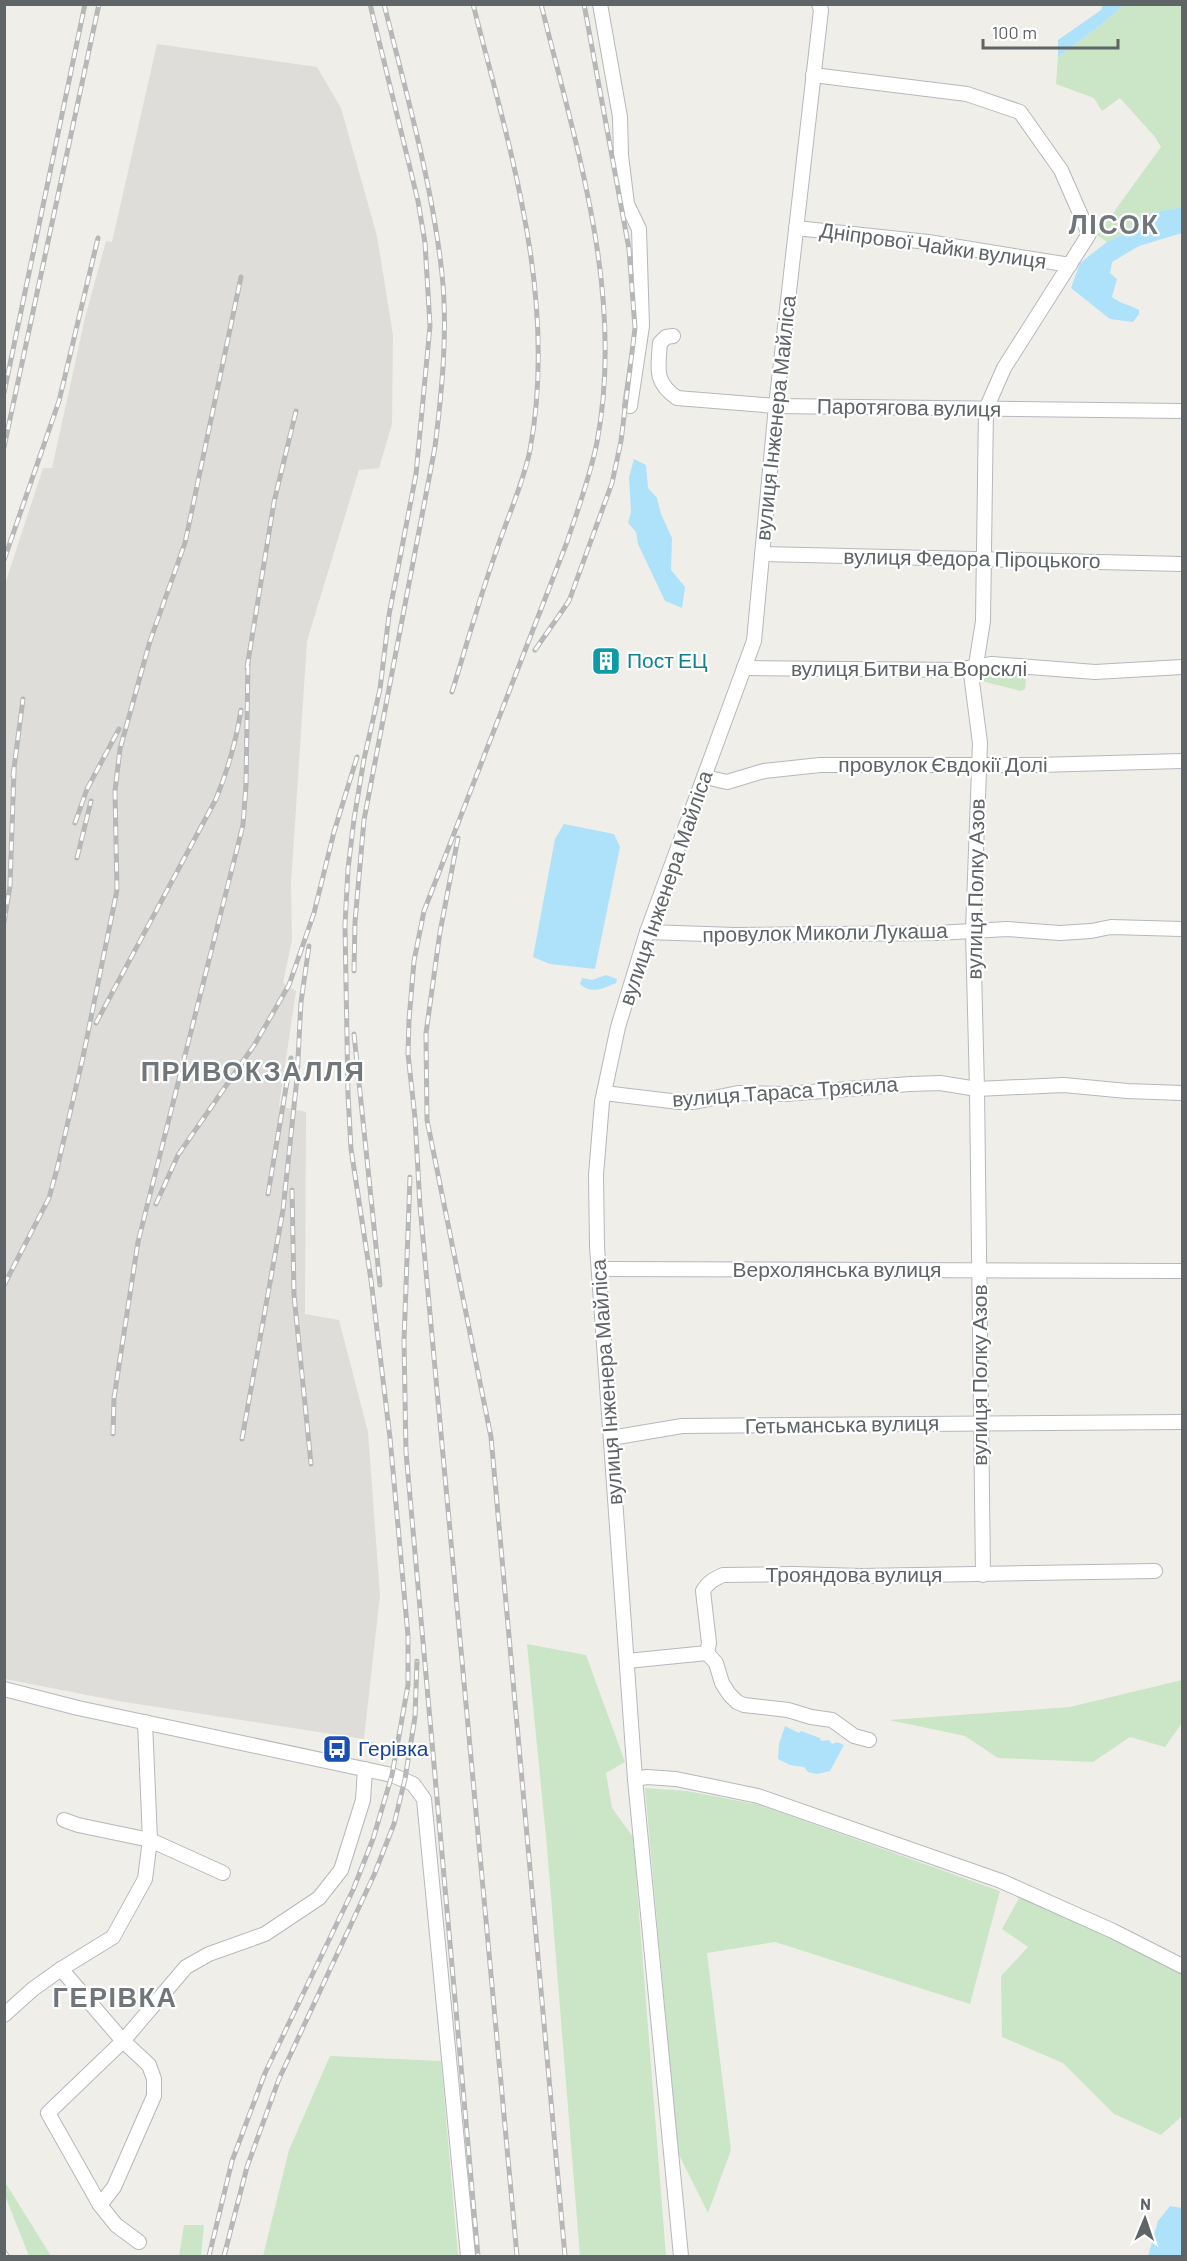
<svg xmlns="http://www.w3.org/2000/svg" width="1187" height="2261" font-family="Barlow,sans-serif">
  <rect width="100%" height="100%" fill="#f0eee8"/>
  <path fill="#dfddda" d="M157,44L317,67L341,108L377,236L393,335L392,424L379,468L359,470L307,641L291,884L292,940L283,983L296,991L279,1106L306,1112L305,1314L339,1320L368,1432L380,1595L364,1739L118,1701L5,1679V584L43,468H52L85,318L106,241L112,242Z"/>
  <g fill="#cae6c6">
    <path d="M1124,5H1182V207L1145,214L1121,235L1107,242L1097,235L1161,147L1155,137L1120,98L1102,111L1094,98L1056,84L1058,57L1098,27Z"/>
    <path d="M982,670C996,671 1014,669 1026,679L1025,689L1021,691L981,681Z"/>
    <path d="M527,1644L586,1655L625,1762L606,1773L612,1808L633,1837L666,2256H580L547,1847Z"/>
    <path d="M1182,1680V1723L1165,1747L1130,1737L1093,1762L998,1758L965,1736L889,1720L1070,1707Z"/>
    <path d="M645,1788L687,1791L760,1805L1000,1891L970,2004L775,1942L707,1953L731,2150L708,2213L678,2153Z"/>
    <path d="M1020,1896L1182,1972V2116L1161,2135L1114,2114L1063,2063L1002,2037L1001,1976L1028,1947L1002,1929Z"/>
    <path d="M330,2056L441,2061L458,2256H263L289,2150Z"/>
    <path d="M5,2182L51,2256H29L6,2198Z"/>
    <path d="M184,2225H204L201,2256H179Z"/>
  </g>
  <g fill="#aee2fb">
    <path d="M1103,5H1124L1098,27L1058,57V40L1101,10Z"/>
    <path d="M1182,207V233L1139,246L1112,262L1110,273L1117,279L1112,297C1123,305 1128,304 1139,310V314L1133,322L1110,319L1071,288L1080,263L1107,242L1121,235L1145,214Z"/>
    <path d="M634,459L646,465L648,488L657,498L661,514L672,538L671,570L685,587L682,608L665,601L638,544L636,532L628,523L631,512L629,477Z"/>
    <path d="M564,824L614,834L620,847L595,969L550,964L533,957L555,839Z"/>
    <path d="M606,975L617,979L616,983C604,988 591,995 580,984L582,978L592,980Z"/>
    <path d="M785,1726L799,1733L801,1731L820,1738L821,1741L829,1740L832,1744L837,1742L844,1745L830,1771L817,1774L808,1772L804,1767L790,1765L778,1759L779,1744Z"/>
    <path d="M1170,2206L1182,2208V2256H1148L1158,2221Z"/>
  </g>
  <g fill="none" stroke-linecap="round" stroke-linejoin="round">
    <g stroke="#b5b8bb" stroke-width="16">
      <g id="minor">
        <path d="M600,4L620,117L621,155L627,204L639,229L642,326L630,406"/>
        <path d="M813,75L967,94L1020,112L1061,170L1089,234L1004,368L986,409L983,621L976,665L971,674L980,743L973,931L977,1089L983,1575"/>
        <path d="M796,228L928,242L1070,265"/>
        <path d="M673,336L666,337L660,343C658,369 654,382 677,398L776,406L1182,411"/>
        <path d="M762,554L1182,564"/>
        <path d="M744,668L957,670L992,664L1095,672L1182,667"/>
        <path d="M705,777L727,782L764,771L820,765H1037L1182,761"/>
        <path d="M647,932L735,935L937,933L1007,929L1060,933L1091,931L1111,927L1182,929"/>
        <path d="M604,1093L679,1102H694L738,1093L785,1094L910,1084L940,1083L977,1089L1064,1085L1127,1091L1182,1093"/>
        <path d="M599,1269L1182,1271"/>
        <path d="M611,1438L682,1426L1182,1422"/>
        <path d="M707,1653L716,1663L722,1683L729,1694L737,1702L744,1705L788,1710L811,1717L832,1720L854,1736L869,1740"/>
        <path d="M627,1661L707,1653L709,1643L703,1591C708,1582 714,1579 723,1575L794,1574L861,1576L1155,1571"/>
        <path d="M4,1689L78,1708L392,1775L413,1784L424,1799L468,2256"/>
        <path d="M635,1779L647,1777L676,1779L758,1796L1001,1881L1113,1931L1182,1966"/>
        <path d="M64,1820L78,1825L150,1840L223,1873"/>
        <path d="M61,1969L123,2041L149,2065L154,2079V2096L114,2187L100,2205"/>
        <path d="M4,2015L33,1989L61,1969L113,1937L145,1879L150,1840L145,1722"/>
        <path d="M139,2242L116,2225L100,2205L48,2113L123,2041L186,1967L209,1954L265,1934L319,1898L341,1870L363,1800L365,1769"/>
        <path d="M681,2256L635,1779L597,1246L596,1175L602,1102L618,1027L647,932L754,641L776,406L821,10L819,4"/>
      </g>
    </g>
    <use href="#minor" stroke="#fff" stroke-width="14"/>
    <g stroke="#b6b7b7" stroke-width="5">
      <g id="rail">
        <path d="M4,393L85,4"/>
        <path d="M4,447L99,4"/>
        <path d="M4,560L59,401L98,238"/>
        <path d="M535,650L569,601L612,483L621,441L635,328L629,249L584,4"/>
        <path d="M247,668L274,502L296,411"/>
        <path d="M452,692C467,644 480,596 497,549C508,516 523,484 530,450C558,298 510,151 473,4"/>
        <path d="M13,776L23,699"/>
        <path d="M75,823L87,789L119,729"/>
        <path d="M458,838L440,932L426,1033L427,1120L491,1437L565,2256"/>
        <path d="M77,858L91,801"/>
        <path d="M4,922L10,886L14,770"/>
        <path d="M354,971L355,922L364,820L435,447C442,390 448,331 442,274C432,182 406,93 384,4"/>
        <path d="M96,1023L216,799C228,770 236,741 241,710"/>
        <path d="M354,1034L380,1285"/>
        <path d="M410,1177L404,1341L406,1452L478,2256"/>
        <path d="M292,1190L294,1295L311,1464"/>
        <path d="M268,1194L291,1058"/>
        <path d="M156,1204L178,1155L255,1044L289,985L314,913L334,832L357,757"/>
        <path d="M4,1285L49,1198L57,1169L83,1057L117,890L115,791L120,749L150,641L185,543L241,277"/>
        <path d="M113,1434L114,1398L138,1242L243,825L246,785L248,661"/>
        <path d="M242,1439L283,1210L297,1078L301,1002L309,946"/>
        <path d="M4,2251L7,2256"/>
        <path d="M209,2256L232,2161L265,2073L353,1890L373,1839L392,1775L408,1685V1636L390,1438L371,1280L351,1149L348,1095L345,925L348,869L354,819L364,759L380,689L389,615L416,474L430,326L425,243L418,201L370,4"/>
        <path d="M224,2256L247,2167L279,2079L374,1875L394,1824L405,1779L415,1717L417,1661"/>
        <path d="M517,2256L420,1206L415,1118L408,1054L409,1020L414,961L424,911L567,542C578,509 590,477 597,442C625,294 576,147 541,4"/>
      </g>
    </g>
    <use href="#rail" stroke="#fff" stroke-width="3" stroke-dasharray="9" stroke-linecap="butt"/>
  </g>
  <defs>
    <g id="building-square" transform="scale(1.5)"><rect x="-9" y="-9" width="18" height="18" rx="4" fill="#0f9aa8" stroke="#fff"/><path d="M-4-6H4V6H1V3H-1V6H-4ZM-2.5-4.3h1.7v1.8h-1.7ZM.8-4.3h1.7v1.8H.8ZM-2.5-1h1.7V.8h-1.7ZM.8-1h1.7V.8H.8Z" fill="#fff"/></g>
    <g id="bus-square" transform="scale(1.5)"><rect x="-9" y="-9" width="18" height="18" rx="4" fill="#1a4fb4" stroke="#fff"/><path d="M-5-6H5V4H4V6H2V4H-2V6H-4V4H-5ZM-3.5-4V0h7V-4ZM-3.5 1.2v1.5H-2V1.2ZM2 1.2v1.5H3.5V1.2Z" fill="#fff"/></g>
  </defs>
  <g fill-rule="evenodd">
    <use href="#building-square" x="606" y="661"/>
    <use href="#bus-square" x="337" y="1749"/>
  </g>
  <g text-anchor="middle" stroke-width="4.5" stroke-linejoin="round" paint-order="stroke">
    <g font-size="21" fill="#5f6467" stroke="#fff">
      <text transform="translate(933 246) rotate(8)" y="7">Дніпрової Чайки вулиця</text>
      <text transform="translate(909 408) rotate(1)" y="7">Паротягова вулиця</text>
      <text transform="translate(776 418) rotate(-84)" y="7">вулиця Інженера Майліса</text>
      <text transform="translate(972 559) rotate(1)" y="7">вулиця Федора Піроцького</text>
      <text x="909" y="676">вулиця Битви на Ворсклі</text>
      <text x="943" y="772">провулок Євдокії Долі</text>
      <text transform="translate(666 888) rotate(-71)" y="7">вулиця Інженера Майліса</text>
      <text transform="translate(976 889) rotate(-89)" y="7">вулиця Полку Азов</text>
      <text transform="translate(825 933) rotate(-1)" y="7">провулок Миколи Лукаша</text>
      <text transform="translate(785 1092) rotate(-4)" y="7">вулиця Тараса Трясила</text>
      <text x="837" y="1277">Верхолянська вулиця</text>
      <text transform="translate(980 1375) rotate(-90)" y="7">вулиця Полку Азов</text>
      <text transform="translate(607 1382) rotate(-94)" y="7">вулиця Інженера Майліса</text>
      <text transform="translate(842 1425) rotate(-1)" y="7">Гетьманська вулиця</text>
      <text x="854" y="1582">Трояндова вулиця</text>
    </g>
    <g font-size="21" fill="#0d838f" stroke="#fff" text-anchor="start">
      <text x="627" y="668">Пост ЕЦ</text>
    </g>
    <g font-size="21" fill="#164399" stroke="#fff" text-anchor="start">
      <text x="358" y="1756">Герівка</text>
    </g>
    <g font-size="27" font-weight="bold" letter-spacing="1.5" fill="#707679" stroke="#fff">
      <text x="1114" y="234">ЛІСОК</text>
      <text x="253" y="1081">ПРИВОКЗАЛЛЯ</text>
      <text x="115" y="2007">ГЕРІВКА</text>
    </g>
  </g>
  <rect width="1187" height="2261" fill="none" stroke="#5f6467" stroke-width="12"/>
  <g transform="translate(1145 2219) rotate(2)" stroke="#ffffff" stroke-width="4.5" paint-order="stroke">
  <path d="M0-4.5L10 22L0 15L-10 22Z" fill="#5f6467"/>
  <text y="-9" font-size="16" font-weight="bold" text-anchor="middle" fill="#5f6467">N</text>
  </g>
  <path d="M983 39v9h135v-9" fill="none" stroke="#5f6467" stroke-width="3"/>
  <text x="992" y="39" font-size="18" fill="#5f6467" stroke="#ffffff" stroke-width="4.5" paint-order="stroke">100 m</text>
</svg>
